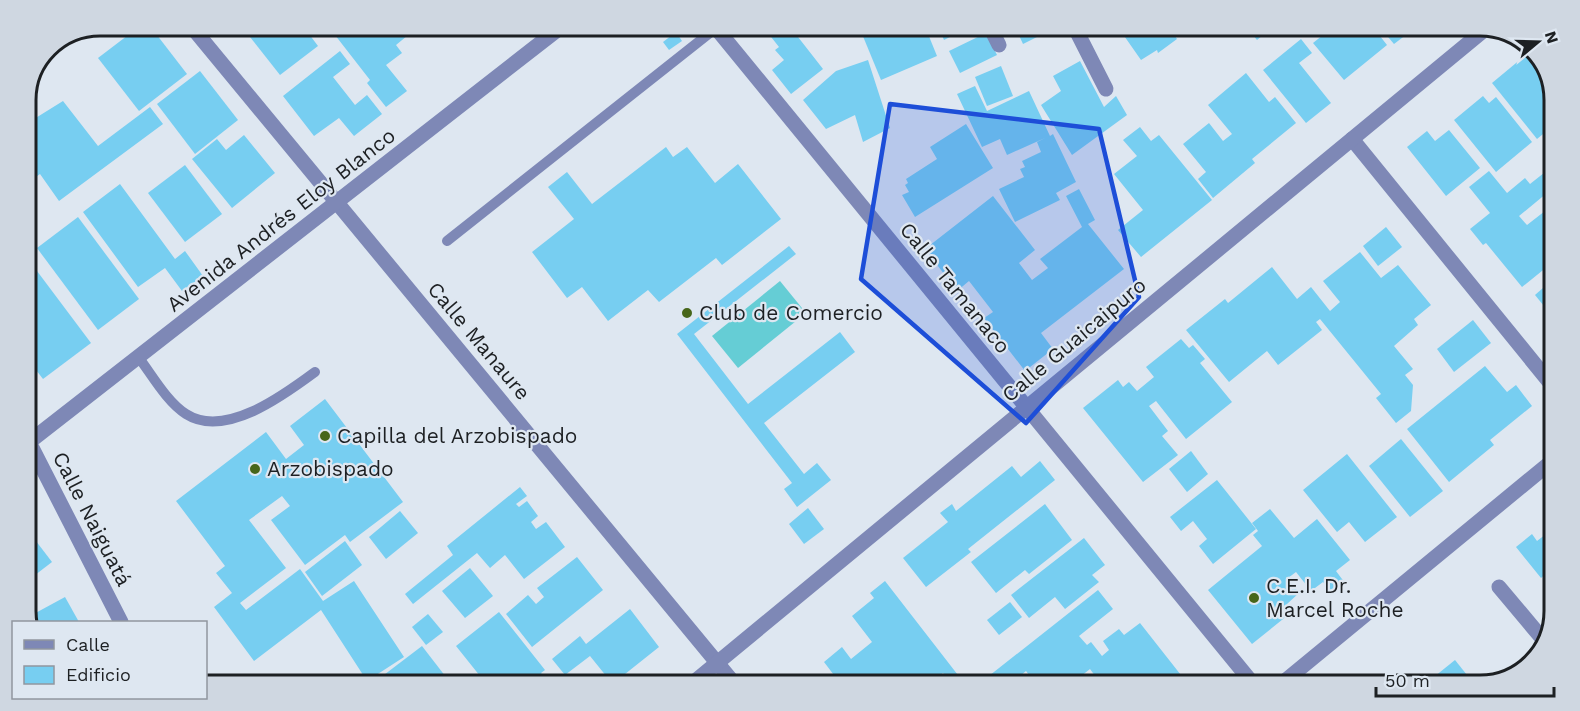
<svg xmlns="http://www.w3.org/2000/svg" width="1580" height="711" font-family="'Work Sans',sans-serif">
  <rect width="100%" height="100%" fill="#dee7f1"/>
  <path fill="#65cdd5" d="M780,281L806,313L738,368L712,336Z"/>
  <g fill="#77cef1">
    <path d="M140,26H150L187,74L139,111L98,58Z"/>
    <path d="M263,26H303L318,46L280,75L250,37Z"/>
    <path d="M328,26L410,27L413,31L396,45L402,53L386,65L407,91L386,107L367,83L370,80Z"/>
    <path d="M764,28H791L823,69L791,94L772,70L784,60L775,50L779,47Z"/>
    <path d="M860,29H926L937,56L881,80Z"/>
    <path d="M939,29H966L944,40Z"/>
    <path d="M1016,29H1053L1023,44Z"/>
    <path d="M1120,30H1184L1175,36L1177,39L1158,53L1157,50L1141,60Z"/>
    <path d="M1249,30H1269L1257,40Z"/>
    <path d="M1320,31H1376L1387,45L1344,80L1313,43L1323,35Z"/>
    <path d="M1383,31H1411L1394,44Z"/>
    <path d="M676,32L682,41L669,50L663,42Z"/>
    <path d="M986,33L997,55L960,73L949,51Z"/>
    <path d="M1301,39L1312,53L1299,63L1331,103L1306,123L1263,70Z"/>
    <path d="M340,51L350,64L333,77L355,105L367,95L382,114L354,136L339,118L314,136L283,96Z"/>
    <path d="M1527,54L1550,83L1554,95V125L1537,139L1492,83Z"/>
    <path d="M868,60L890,128L863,142L855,115L826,129L803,100L836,71Z"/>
    <path d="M1080,61L1104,107L1116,96L1127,115L1072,155L1041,105L1061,91L1053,76Z"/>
    <path d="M1001,66L1013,96L987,106L975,77Z"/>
    <path d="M200,71L238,120L195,154L157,104Z"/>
    <path d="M1246,73L1269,102L1275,97L1296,123L1252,159L1255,163L1213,198L1198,179L1206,172L1183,144L1209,123L1223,141L1232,134L1208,105Z"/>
    <path d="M975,86L987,111L1029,91L1050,136L1053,134L1076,182L1056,193L1060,200L1015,222L999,189L1024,177L1020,169L1025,167L1022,161L1041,152L1037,142L1045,138L1007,155L1000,139L982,147L957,94Z"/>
    <path d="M1483,96L1489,103L1496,97L1532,142L1496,172L1454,120Z"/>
    <path d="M63,101L98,146L150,107L163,124L59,201L40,174L26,184V124Z"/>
    <path d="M966,124L993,168L915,217L902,195L909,192L905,185L908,183L906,179L937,159L930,147Z"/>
    <path d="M1140,127L1151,141L1159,135L1212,200L1141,257L1118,230L1143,210L1114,174L1137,156L1123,140Z"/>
    <path d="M1449,130L1480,168L1446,196L1407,147L1427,131L1435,141Z"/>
    <path d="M244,135L275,173L232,208L192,159L217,139L226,150Z"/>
    <path d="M666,147L673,157L687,147L715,183L738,164L781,219L722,265L716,258L659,302L648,290L608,321L582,287L567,298L532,252L574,219L548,187L567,172L592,204Z"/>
    <path d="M185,165L222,214L185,242L148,193Z"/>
    <path d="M1554,165L1553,188L1519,216L1527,225L1545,211L1553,222V262L1522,287L1486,243L1483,245L1470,229L1490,213L1469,187L1489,171L1507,193L1525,178L1530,184Z"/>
    <path d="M120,184L175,259L185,251L203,276L182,291L165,268L138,287L83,212Z"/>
    <path d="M1079,189L1095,220L1088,224L1124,269L1041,333L1053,349L1025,371L984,318L993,312L969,281L957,291L925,249L993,196L1035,250L1019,263L1032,280L1048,268L1040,259L1082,227L1066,196Z"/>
    <path d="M78,217L139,299L98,330L37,248Z"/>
    <path d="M1386,227L1402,247L1378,266L1363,246Z"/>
    <path d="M789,246L796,254L694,334L748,404L840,332L855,352L764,423L804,474L817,463L831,480L797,507L784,489L792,483L677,334Z"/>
    <path d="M1360,252L1381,278L1398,265L1431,305L1414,319L1418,325L1394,346L1413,369L1405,375L1413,385L1411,411L1396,423L1376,398L1381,394L1320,319L1316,322L1322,330L1278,365L1267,351L1229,382L1186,330L1225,299L1228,303L1272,267L1297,299L1311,287L1330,311L1340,302L1323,281Z"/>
    <path d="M28,259L91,343L43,379L26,357Z"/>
    <path d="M1552,280V316L1535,295Z"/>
    <path d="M1473,320L1491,343L1454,372L1437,349Z"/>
    <path d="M1181,339L1189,348L1193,345L1205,359L1200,363L1232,402L1186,439L1156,401L1149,406L1168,431L1162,436L1178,455L1143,482L1083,408L1118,380L1123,387L1129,382L1137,391L1154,377L1146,367Z"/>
    <path d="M1485,366L1507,392L1516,385L1532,406L1490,440L1494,445L1449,482L1407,429Z"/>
    <path d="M325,399L403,502L350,542L345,535L305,565L271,520L290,506L282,496L249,520L286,568L240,603L246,610L300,569L323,601L354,581L404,657L367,681L321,610L254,661L214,607L232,593L216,573L225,566L176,501L266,432L286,459L304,445L290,426Z"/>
    <path d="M1401,439L1443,491L1410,517L1369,466Z"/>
    <path d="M1191,451L1208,474L1187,492L1169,469Z"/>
    <path d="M1347,454L1397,517L1365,542L1349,522L1337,532L1303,490Z"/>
    <path d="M1040,461L1055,480L968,549L971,552L926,587L903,558L948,522L940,513L952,504L956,511L1012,466L1021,477Z"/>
    <path d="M1217,480L1256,529L1213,564L1199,546L1207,539L1193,521L1181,531L1170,517Z"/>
    <path d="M520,487L527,496L516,504L519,507L527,501L538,516L531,522L536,529L546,522L565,547L524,579L505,555L490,568L477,553L413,604L405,594L453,555L447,546Z"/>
    <path d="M1045,504L1072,540L1029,574L1025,570L996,593L971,562Z"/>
    <path d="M808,508L824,529L804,544L789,524Z"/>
    <path d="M1270,509L1294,538L1317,519L1350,560L1336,571L1345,583L1332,593L1323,582L1311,591L1296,572L1288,578L1299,593L1287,604L1293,611L1252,644L1208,590L1262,546L1253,535L1258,531L1252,523Z"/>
    <path d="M400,511L418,533L386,559L369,537Z"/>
    <path d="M26,528L52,562L26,582Z"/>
    <path d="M1550,531L1549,571L1541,578L1516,547L1532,534L1537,541Z"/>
    <path d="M1084,538L1105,565L1092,575L1099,582L1065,609L1055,597L1029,618L1011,595Z"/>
    <path d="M345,541L362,565L322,596L305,572Z"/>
    <path d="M577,557L603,590L532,647L506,614L528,595L536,604L544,597L537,588Z"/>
    <path d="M470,568L493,596L465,618L442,591Z"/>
    <path d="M885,581L961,679L955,683H951L943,673L931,683H870L864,675L860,678L864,683H840L824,662L842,647L851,659L872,642L852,616L874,598L870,593Z"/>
    <path d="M1098,590L1113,609L1079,636L1087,645L1091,642L1102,656L1109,650L1103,641L1119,629L1124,635L1140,623L1188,684H1101L1090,669L1071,684H1036L1026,671L1010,684L980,683Z"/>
    <path d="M65,597L79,622H34L30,616Z"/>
    <path d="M1010,602L1022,617L999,635L987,620Z"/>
    <path d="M630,609L659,647L615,682H611L590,656L565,675L552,659L580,636L586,644Z"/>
    <path d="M499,612L545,670L541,673L548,682L484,681L456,646Z"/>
    <path d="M428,614L443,632L426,645L412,627Z"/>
    <path d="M422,646L449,681H376Z"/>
    <path d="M1455,660L1475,685H1424Z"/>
  </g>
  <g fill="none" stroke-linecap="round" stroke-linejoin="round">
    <g stroke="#7e88b6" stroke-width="10">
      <path d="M447,241L716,28"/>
      <path d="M139,358C152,375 167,402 186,414C225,439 284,395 315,372"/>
    </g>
    <g stroke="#7e88b6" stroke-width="15">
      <path d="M191,26L733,682"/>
      <path d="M716,28L1254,685"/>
      <path d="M991,29L999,45"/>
      <path d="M1076,30L1106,89"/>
      <path d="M1352,139L1551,384"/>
      <path d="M1499,587L1546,643"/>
      <path d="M694,682L1483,31"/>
      <path d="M1280,685L1551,462"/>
    </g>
    <path stroke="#7e88b6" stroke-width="15" d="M121,622L29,442L561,27"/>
  </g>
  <path fill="#1d4ed8" fill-opacity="0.2" stroke="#1d4ed8" stroke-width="4.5" stroke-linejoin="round" d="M890,104L1099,129L1139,297L1026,423L861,279Z"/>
  <g fill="#47661a" stroke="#dee7f1" stroke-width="2">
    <circle cx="687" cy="313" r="6"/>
    <circle cx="325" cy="436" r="6"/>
    <circle cx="255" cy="469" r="6"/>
    <circle cx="1254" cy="598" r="6"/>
  </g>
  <g text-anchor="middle" stroke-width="4.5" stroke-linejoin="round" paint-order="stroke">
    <g font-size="21" fill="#1d2023" stroke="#dee7f1">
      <text transform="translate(281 220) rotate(-38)" y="7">Avenida Andrés Eloy Blanco</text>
      <text transform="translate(955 288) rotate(51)" y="7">Calle Tamanaco</text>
      <text transform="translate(1074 340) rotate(-40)" y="7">Calle Guaicaipuro</text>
      <text transform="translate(479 341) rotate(50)" y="7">Calle Manaure</text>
      <text transform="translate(92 519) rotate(63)" y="7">Calle Naiguatá</text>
    </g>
    <g font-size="21" fill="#1d2023" stroke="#dee7f1" text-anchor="start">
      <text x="699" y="320">Club de Comercio</text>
      <text x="337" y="443">Capilla del Arzobispado</text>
      <text x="267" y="476">Arzobispado</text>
      <text x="1266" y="593">C.E.I. Dr.<tspan x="1266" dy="24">Marcel Roche</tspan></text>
    </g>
  </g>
  <path d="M0 0H1580V711H0ZM100 36H1480A64 64 0 0 1 1544 100V611A64 64 0 0 1 1480 675H100A64 64 0 0 1 36 611V100A64 64 0 0 1 100 36Z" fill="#cfd7e1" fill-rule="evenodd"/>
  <path fill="none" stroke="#1d2023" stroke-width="3" d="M100 36H1480A64 64 0 0 1 1544 100V611A64 64 0 0 1 1480 675H100A64 64 0 0 1 36 611V100A64 64 0 0 1 100 36Z"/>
  <rect x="12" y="621" width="195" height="78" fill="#dee7f1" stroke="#91979f" stroke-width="1.5"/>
  <rect x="24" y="640" width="30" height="9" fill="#7e88b6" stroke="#91979f" stroke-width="1.5"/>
  <text x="66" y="651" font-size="18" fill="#1d2023">Calle</text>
  <rect x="24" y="666" width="30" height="18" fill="#77cef1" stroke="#91979f" stroke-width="1.5"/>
  <text x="66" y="681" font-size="18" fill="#1d2023">Edificio</text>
  <g transform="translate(1538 42) rotate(71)" stroke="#dee7f1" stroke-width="4.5" paint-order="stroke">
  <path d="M0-4.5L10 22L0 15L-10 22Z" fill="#1d2023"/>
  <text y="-9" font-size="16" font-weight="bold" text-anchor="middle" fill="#1d2023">N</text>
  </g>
  <path d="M1376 687v9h178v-9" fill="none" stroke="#1d2023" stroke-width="3"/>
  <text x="1385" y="687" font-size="18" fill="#1d2023" stroke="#dee7f1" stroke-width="4.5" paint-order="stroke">50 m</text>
</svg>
